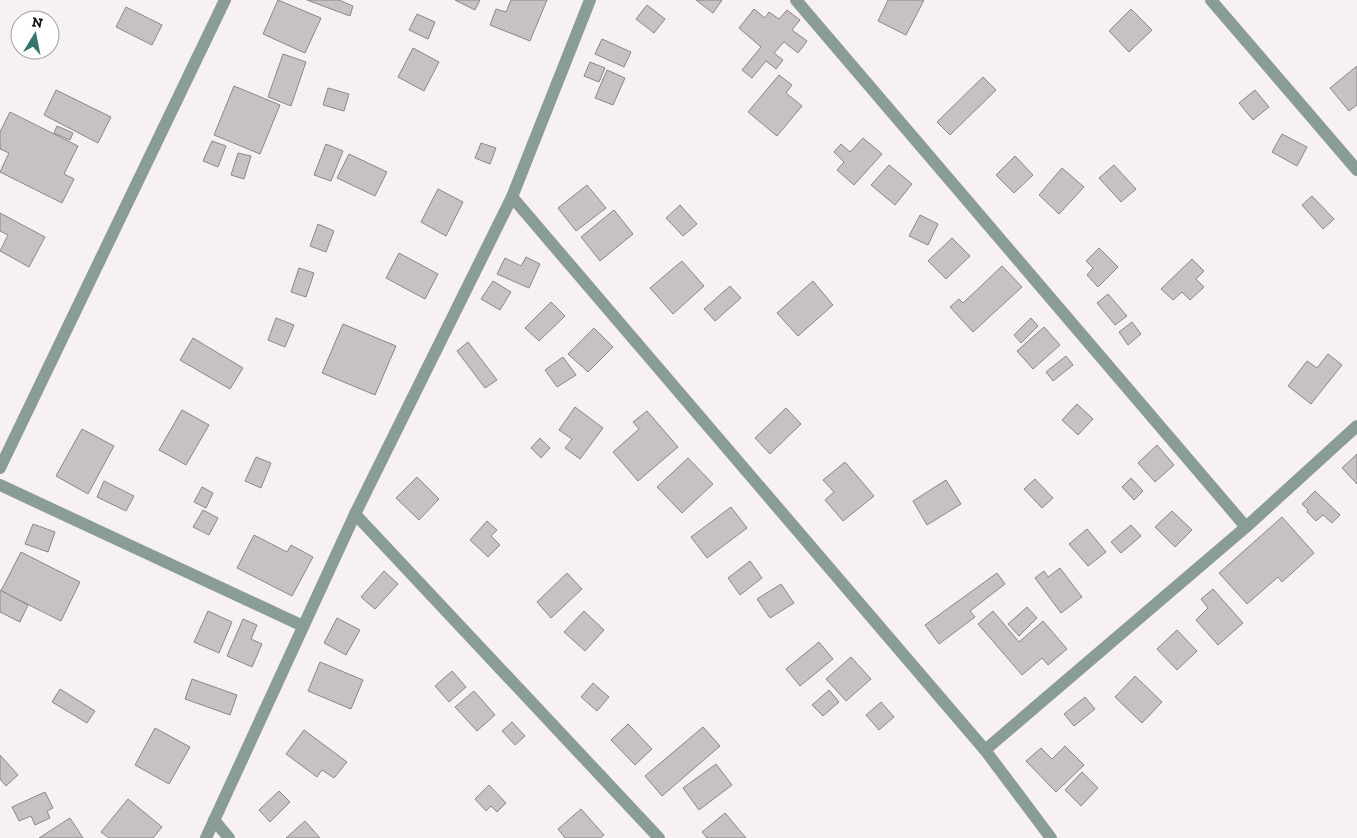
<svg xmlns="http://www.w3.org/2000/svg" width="1357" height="838" font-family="'Zilla Slab',serif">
  <rect width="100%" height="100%" fill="#f7f2f1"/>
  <g fill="#c7c2c1" stroke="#8c8786">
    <path d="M278,0L321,18L305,53L263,34Z"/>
    <path d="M307,0H339L353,6L350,16Z"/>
    <path d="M455,0H480L475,10Z"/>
    <path d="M511,0H547L530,41L490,25L496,9L506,12Z"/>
    <path d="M696,0H722L713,13Z"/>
    <path d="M888,0H924L906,35L878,21Z"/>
    <path d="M647,5L665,19L654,33L636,19Z"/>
    <path d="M126,7L162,25L152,45L116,27Z"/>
    <path d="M754,9L765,18L769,12L779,19L787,10L800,20L792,30L807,41L798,53L784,42L774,53L783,60L776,69L766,61L752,78L742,70L761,47L739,28Z"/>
    <path d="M1131,9L1152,30L1129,52L1109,31Z"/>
    <path d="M417,14L435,22L428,39L409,30Z"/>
    <path d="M602,39L631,52L624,67L595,54Z"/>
    <path d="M413,48L439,62L424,91L398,77Z"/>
    <path d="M283,54L306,62L291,106L268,97Z"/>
    <path d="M590,62L605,68L599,82L584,76Z"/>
    <path d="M1357,66V105L1349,111L1330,88Z"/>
    <path d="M607,70L625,78L613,105L595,98Z"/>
    <path d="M779,75L792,85L786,93L802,106L777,136L748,112Z"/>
    <path d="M983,77L996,90L950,135L937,122Z"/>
    <path d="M234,86L280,105L260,154L214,135Z"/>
    <path d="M328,88L349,94L344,111L323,105Z"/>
    <path d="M56,90L111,117L98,143L44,115Z"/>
    <path d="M1255,90L1269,107L1253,120L1239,103Z"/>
    <path d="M10,112L78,146L64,174L74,179L62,203L0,172L9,153L0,149V132Z"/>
    <path d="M57,126L73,133L70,140L54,133Z"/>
    <path d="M1282,134L1307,147L1297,166L1272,152Z"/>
    <path d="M863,138L882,154L854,185L837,170L844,162L834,152L841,144L850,152Z"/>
    <path d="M212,141L226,146L218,167L203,161Z"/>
    <path d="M481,143L496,148L490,164L475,158Z"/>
    <path d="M326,144L343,151L331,181L314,175Z"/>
    <path d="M238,153L251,156L244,179L231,175Z"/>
    <path d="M349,154L387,172L375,196L337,178Z"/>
    <path d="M1015,156L1033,175L1014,193L996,175Z"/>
    <path d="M889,165L912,184L895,205L871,185Z"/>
    <path d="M1114,165L1136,189L1121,202L1099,178Z"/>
    <path d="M1062,168L1084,187L1059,214L1039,195Z"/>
    <path d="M587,185L606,208L576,231L558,208Z"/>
    <path d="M438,189L463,202L446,236L421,222Z"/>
    <path d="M1312,196L1334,219L1323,229L1302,205Z"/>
    <path d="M680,205L697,224L683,236L666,218Z"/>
    <path d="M614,210L633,234L600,261L581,237Z"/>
    <path d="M0,213L45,237L29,267L0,251L8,235L0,231Z"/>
    <path d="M920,215L938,224L928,245L909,236Z"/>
    <path d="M318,224L334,231L326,252L310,246Z"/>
    <path d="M952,238L970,256L946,279L928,261Z"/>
    <path d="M1099,248L1118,267L1098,287L1087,275L1093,268L1086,261Z"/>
    <path d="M399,253L438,274L425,299L386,278Z"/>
    <path d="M526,257L540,264L529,288L497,274L505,258L521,266Z"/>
    <path d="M1192,259L1204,271L1196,279L1204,287L1190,300L1182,292L1173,300L1161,289Z"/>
    <path d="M682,261L704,286L673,314L650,288Z"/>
    <path d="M1002,266L1022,287L973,332L950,307L959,299L963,303Z"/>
    <path d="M299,268L314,273L306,297L291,292Z"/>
    <path d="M493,281L511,292L500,310L481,299Z"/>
    <path d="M813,281L833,305L798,336L777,313Z"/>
    <path d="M730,286L741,298L715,321L704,309Z"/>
    <path d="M1108,294L1127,316L1115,325L1097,303Z"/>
    <path d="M551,302L565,316L539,341L525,328Z"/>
    <path d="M276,318L294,325L285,347L268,340Z"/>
    <path d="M1031,318L1038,326L1021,343L1014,335Z"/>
    <path d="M1132,322L1141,334L1128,345L1119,332Z"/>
    <path d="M343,324L396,346L375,395L322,373Z"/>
    <path d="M1044,327L1060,345L1033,369L1017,351Z"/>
    <path d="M594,328L613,347L588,372L568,354Z"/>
    <path d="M193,338L243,368L230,389L180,360Z"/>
    <path d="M468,342L497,380L485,388L457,351Z"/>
    <path d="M1328,354L1342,365L1311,404L1288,386L1307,361L1317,368Z"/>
    <path d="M1066,356L1073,365L1053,381L1046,372Z"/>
    <path d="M563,357L576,375L557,387L545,370Z"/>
    <path d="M1077,404L1093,419L1078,435L1062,420Z"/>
    <path d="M575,407L603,428L580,459L565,448L572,439L559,430Z"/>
    <path d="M786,408L801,424L770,454L755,438Z"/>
    <path d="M182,410L209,425L186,465L159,450Z"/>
    <path d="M647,411L678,447L638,481L613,452L639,429L633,422Z"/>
    <path d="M82,429L114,446L88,494L56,476Z"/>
    <path d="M540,438L550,448L541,458L531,448Z"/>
    <path d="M1157,445L1174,465L1155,482L1138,463Z"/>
    <path d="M1357,454V484L1342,468Z"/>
    <path d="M256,457L271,463L261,488L245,481Z"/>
    <path d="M688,458L713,484L682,513L657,487Z"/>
    <path d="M845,462L874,496L843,521L825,500L834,492L823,480Z"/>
    <path d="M417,477L439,499L419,520L396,498Z"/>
    <path d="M1131,478L1143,491L1134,500L1122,487Z"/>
    <path d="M1035,479L1053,498L1042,508L1024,489Z"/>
    <path d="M946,480L961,504L927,525L913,501Z"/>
    <path d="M104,481L134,496L126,511L97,497Z"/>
    <path d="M202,487L213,493L206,508L194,502Z"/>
    <path d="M1315,491L1340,515L1332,523L1323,515L1316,521L1307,512L1308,510L1302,504Z"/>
    <path d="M731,507L747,528L707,558L691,537Z"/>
    <path d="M203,510L218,518L209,535L193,527Z"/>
    <path d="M1172,511L1192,530L1175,547L1155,527Z"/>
    <path d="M1282,517L1314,553L1282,582L1278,577L1247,604L1219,573Z"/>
    <path d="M487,521L497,530L491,536L500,545L488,557L470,540Z"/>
    <path d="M33,524L55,532L48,552L25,544Z"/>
    <path d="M1131,525L1141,536L1121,553L1111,542Z"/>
    <path d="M1087,529L1106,552L1088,566L1069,544Z"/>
    <path d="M254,535L287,552L291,545L313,557L292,596L237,568Z"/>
    <path d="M21,552L80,582L61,621L1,591Z"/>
    <path d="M750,561L762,578L740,595L728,578Z"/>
    <path d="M1060,568L1082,597L1061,613L1035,578L1044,571L1048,577Z"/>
    <path d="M384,571L398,584L375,609L361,597Z"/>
    <path d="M567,573L582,589L551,618L537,602Z"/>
    <path d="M997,573L1005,584L970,611L975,617L939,644L925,625Z"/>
    <path d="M781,584L794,603L770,618L757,599Z"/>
    <path d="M1213,589L1243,623L1218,645L1196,620L1208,608L1201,599Z"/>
    <path d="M0,590L28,605L20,622L0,612Z"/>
    <path d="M1027,607L1037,618L1019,636L1008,624Z"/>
    <path d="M208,611L232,622L219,653L194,642Z"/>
    <path d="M584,611L604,630L585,651L564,632Z"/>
    <path d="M993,611L1019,642L1043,621L1067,649L1048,665L1042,658L1022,675L978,624Z"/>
    <path d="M337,618L360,630L346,655L324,643Z"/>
    <path d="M243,619L257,625L251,639L262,644L252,667L227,656Z"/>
    <path d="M1177,630L1197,651L1177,670L1157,649Z"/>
    <path d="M819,642L833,659L800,686L786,669Z"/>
    <path d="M851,657L871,679L846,701L826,679Z"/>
    <path d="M320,662L363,680L351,709L308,691Z"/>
    <path d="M452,671L466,687L449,702L435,686Z"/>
    <path d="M1135,676L1162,702L1142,723L1115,697Z"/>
    <path d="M192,679L237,695L230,715L185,699Z"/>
    <path d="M593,683L609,697L597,711L581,697Z"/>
    <path d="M60,689L95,711L87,723L52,702Z"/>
    <path d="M829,690L839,702L823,716L812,705Z"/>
    <path d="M474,691L495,715L477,731L455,707Z"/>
    <path d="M1085,697L1095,709L1074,726L1064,714Z"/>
    <path d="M881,702L894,717L879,730L866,715Z"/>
    <path d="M512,722L525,736L515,745L502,731Z"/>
    <path d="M628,724L652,749L635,765L611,740Z"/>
    <path d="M703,727L720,746L662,796L645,776Z"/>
    <path d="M155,728L190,747L169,784L135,765Z"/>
    <path d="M304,730L347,762L334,778L322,770L317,777L286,754Z"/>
    <path d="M1065,746L1084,765L1056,792L1026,761L1041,748L1052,759Z"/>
    <path d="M0,755L18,775L6,786L0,779Z"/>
    <path d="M716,764L732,785L699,810L683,788Z"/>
    <path d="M1082,772L1098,788L1081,806L1065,790Z"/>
    <path d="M489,785L506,803L497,812L491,806L486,811L475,799Z"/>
    <path d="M279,791L290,802L270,822L259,810Z"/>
    <path d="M45,792L53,808L47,811L50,818L35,825L31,816L19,821L12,807Z"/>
    <path d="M128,799L162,827L153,838H109L101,832Z"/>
    <path d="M581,809L604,835L600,838H565L558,829Z"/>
    <path d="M725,813L746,838H707L702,832Z"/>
    <path d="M70,818L83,838H39Z"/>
    <path d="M305,821L320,838H286Z"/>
  </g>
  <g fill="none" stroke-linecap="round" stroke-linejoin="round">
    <g stroke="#8a9c97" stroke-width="12">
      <path d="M796,0L1246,527"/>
      <path d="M1211,0L1357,170"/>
      <path d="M512,197L985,750L1051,838"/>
      <path d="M0,468L225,0"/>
      <path d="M0,485L303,626"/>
      <path d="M355,514L659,838"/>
      <path d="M985,750L1246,527L1357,426"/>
      <path d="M214,820L229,838"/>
      <path d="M206,838L355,514L512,197L590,0"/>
    </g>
  </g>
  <g transform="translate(35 35) rotate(10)"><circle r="24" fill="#ffffff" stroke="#a09f9f"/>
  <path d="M0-4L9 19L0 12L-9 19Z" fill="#33776a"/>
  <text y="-8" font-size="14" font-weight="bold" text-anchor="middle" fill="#12100f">N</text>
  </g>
</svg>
